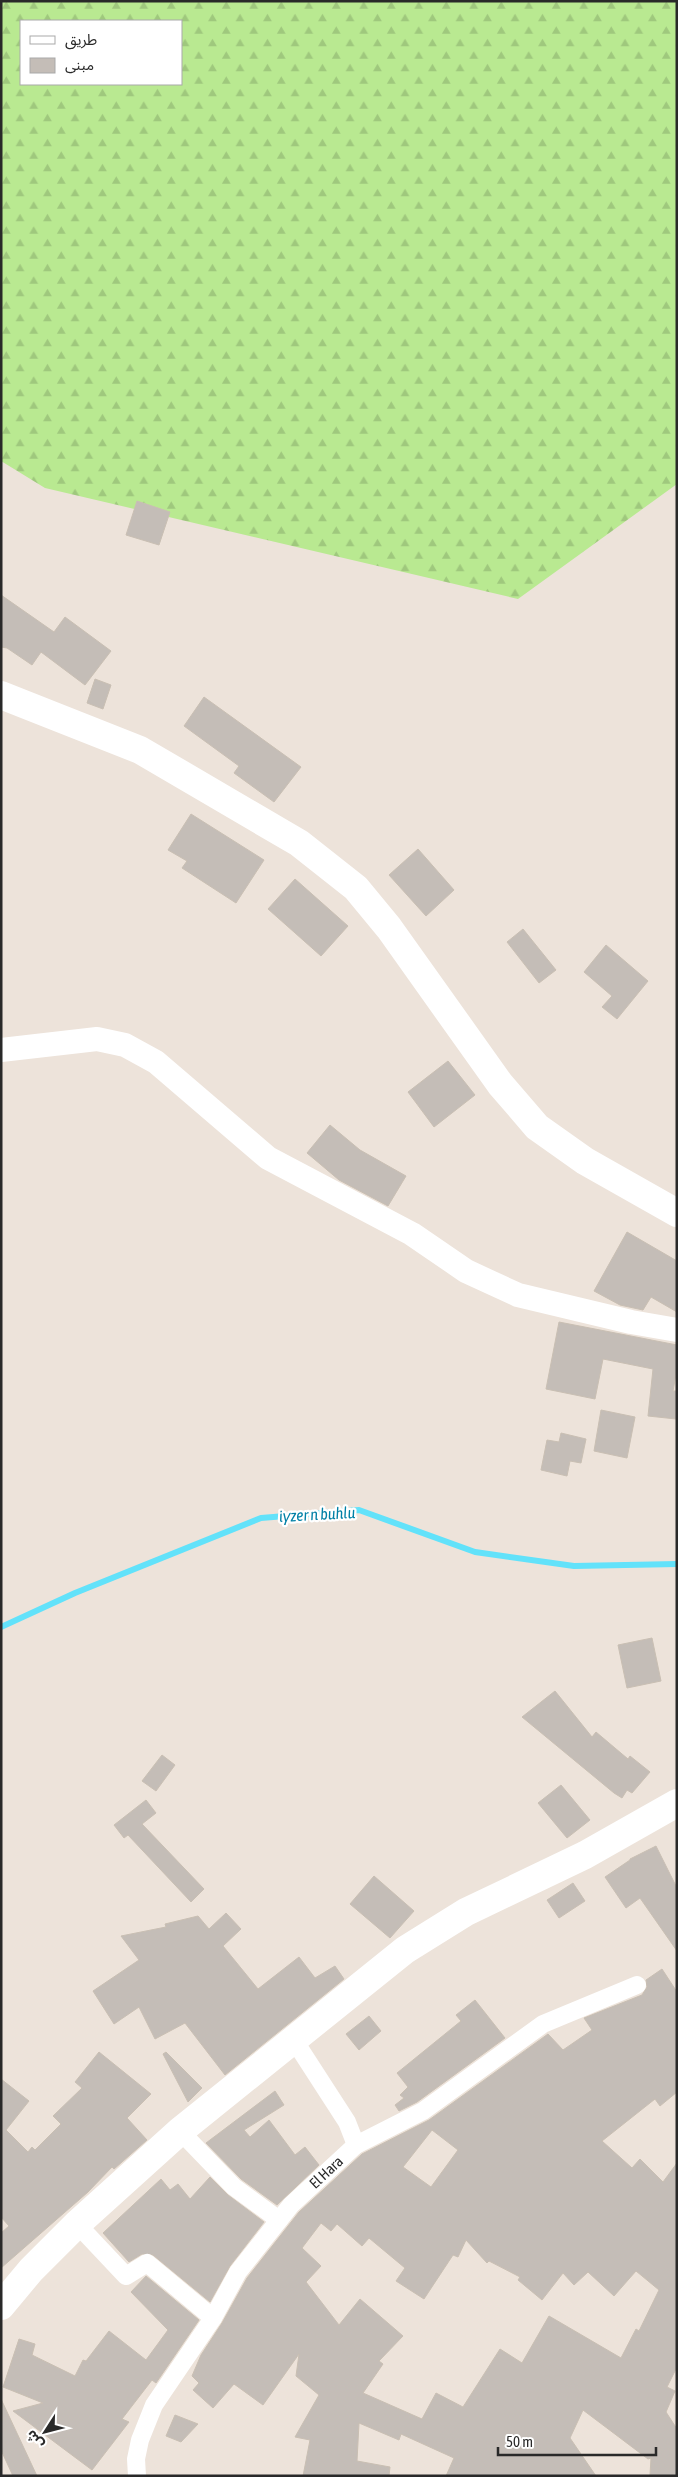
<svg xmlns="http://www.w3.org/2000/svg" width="678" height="2477" font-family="'Asap Condensed','Noto Sans Arabic',sans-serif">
  <defs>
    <pattern id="forest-firs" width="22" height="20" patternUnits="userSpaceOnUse" patternTransform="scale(1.25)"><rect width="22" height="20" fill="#b9e991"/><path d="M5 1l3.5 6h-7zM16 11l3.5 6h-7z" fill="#9fc87d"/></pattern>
  </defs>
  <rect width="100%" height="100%" fill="#ede3da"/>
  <path fill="url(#forest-firs)" fill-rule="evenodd" d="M1,1H677V484L518,599L45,488L1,461ZM21,21H181V84H21Z"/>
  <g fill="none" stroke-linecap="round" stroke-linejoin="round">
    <path stroke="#62e2fa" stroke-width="6" d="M1,1627L75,1593L261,1518L359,1510L475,1552L574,1566L677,1564"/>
  </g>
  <g fill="#c4bdb7" stroke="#c9bfb3" fill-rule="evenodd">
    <path d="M137,501L170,512L159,545L126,535Z"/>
    <path d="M1,595L54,632L65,617L111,651L85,685L41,652L32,665L7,648L1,647Z"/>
    <path d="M95,679L111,685L103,709L87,703Z"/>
    <path d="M204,697L301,767L274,802L234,773L239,766L184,726Z"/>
    <path d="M191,814L264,860L236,903L182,868L187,861L168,850Z"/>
    <path d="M418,849L454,890L426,916L389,875Z"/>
    <path d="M295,879L348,926L321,956L268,909Z"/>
    <path d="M523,929L556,970L539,983L507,942Z"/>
    <path d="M606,945L648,981L617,1019L602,1007L612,996L584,972Z"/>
    <path d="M448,1061L475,1095L434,1127L408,1092Z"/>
    <path d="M330,1125L360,1150L406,1176L388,1206L339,1180L307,1153Z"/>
    <path d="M627,1232L677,1261V1312L651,1297L643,1310L620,1305L594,1291Z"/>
    <path d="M559,1322L677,1345V1369L673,1391H677L676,1419L648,1416L653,1369L603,1359L595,1399L546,1389Z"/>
    <path d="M601,1410L635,1417L627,1458L594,1451Z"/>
    <path d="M561,1433L586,1439L581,1463L570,1461L567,1476L541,1470L547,1440L559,1442Z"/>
    <path d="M652,1638L661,1681L627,1688L618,1645Z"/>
    <path d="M555,1691L592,1737L596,1732L628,1759L630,1756L650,1772L632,1793L627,1790L622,1798L614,1793L522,1717Z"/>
    <path d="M162,1755L175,1765L156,1791L142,1781Z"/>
    <path d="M561,1785L590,1820L567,1838L538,1803Z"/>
    <path d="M146,1800L156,1813L142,1824L204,1889L191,1902L128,1835L124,1838L114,1825Z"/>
    <path d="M656,1846L677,1888V1951L640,1898L626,1908L605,1877L630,1860V1859Z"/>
    <path d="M374,1876L414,1911L390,1938L350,1904Z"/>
    <path d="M573,1883L585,1901L559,1918L547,1900Z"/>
    <path d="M226,1913L241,1929L223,1946L258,1989L299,1957L315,1978L335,1966L344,1979L225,2075L185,2023L155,2039L139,2007L114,2024L93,1991L139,1960L121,1936L166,1927L165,1924L198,1916L209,1929Z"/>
    <path d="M662,1969L677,1992V2092L660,2106L655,2099L602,2141L632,2168L640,2159L663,2182L677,2163V2367L667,2387L675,2391L666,2412L677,2429V2476L650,2475L651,2458L648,2459L583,2410L570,2438L596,2476H446L454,2458L401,2434L399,2440L359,2423L357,2461L390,2467L389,2476H303L310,2440L295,2437L319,2395L296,2376L299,2354L263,2405L234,2384L213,2408L193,2390L199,2383L192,2376L201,2355L222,2323L247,2278L299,2212L362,2154L429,2120L548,2034L563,2050L592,2030L584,2018L642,1995L647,1987L646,1980ZM432,2130L458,2150L431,2187L403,2167ZM321,2223L331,2231L337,2224L362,2246L369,2238L405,2268L396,2281L424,2299L453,2255L458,2257L466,2240L487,2263L489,2261L520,2277L518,2280L542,2300L563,2273L574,2285L588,2272L614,2296L636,2271L659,2290L639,2331L636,2329L621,2358L549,2316L522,2363L500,2349L463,2407L436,2393L422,2419L363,2393L383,2364L379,2361L403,2336L360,2299L339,2325L306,2282L321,2266L302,2248Z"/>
    <path d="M475,2000L505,2038L417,2102L399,2111L395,2105L404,2098L400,2095L408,2087L397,2073L461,2021L456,2015Z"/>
    <path d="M369,2016L381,2031L359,2050L346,2034Z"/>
    <path d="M99,2052L151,2094L127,2118L147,2140L114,2169L112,2167L88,2192L1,2268V2233L9,2226L1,2217V2079L29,2101L6,2130L28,2152L32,2147L35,2150L61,2124L53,2116L82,2088L75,2082Z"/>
    <path d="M166,2052L202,2088L188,2102L163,2054Z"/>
    <path d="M275,2091L284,2105L244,2130L250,2137L269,2120L295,2155L305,2147L319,2165L277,2205L241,2179L206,2143Z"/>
    <path d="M210,2177L228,2195L264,2222L230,2266L210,2302L153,2255L142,2254L129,2262L103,2233L161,2179L170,2190L178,2184L190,2199Z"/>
    <path d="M146,2276L199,2320L156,2383L152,2380L122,2419L129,2422L92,2470L13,2411L43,2403L3,2387L19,2339L35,2344L32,2355L75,2376L83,2360L86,2361L109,2331L146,2360L168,2330L131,2292Z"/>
    <path d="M1,2399L37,2476H13L1,2450Z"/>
    <path d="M175,2415L198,2424L181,2442L166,2436Z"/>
  </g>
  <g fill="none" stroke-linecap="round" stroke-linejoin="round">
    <g stroke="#fff" stroke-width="18">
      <path d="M294,2040L347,2122L356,2145"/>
      <path d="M180,2131L234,2187L279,2220"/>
      <path d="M77,2224L126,2276L147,2263L213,2318"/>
      <path id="s1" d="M137,2476L136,2459L140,2440L154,2405L213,2318L238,2272L291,2205L356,2145L423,2111L543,2024L637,1985"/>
    </g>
    <path stroke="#fff" stroke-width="24" d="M1,1050L97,1039L125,1045L156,1062L268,1158L412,1234L466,1271L518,1295L631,1322L677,1330"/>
    <g stroke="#fff" stroke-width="28">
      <path d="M1,695L140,750L299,843L356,888L389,928L500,1084L537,1127L585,1161L677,1213"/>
      <path d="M1,2306L31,2270L77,2224L180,2131L405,1950L466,1912L585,1855L677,1803"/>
    </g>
  </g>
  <g text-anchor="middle" stroke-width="4.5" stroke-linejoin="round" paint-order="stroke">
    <g font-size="15" fill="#292929" stroke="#fff">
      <text dy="5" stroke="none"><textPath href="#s1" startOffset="365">El Hara</textPath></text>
    </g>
    <g font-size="16" font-style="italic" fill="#0080a6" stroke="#fff">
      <text transform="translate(317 1514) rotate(-3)" y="6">iγzer n buhlu</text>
    </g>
  </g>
  <rect width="678" height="2477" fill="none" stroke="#292929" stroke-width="5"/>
  <rect x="20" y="20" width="162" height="65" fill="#ffffff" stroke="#a9a9a9"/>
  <rect x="30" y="36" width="25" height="8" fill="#ffffff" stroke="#a9a9a9"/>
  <text x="65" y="45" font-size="15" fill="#292929">طريق</text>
  <rect x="30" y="58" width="25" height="15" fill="#c4bdb7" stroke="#a9a9a9"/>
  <text x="65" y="70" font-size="15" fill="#292929">مبنى</text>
  <g transform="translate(45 2432) rotate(234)" stroke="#ffffff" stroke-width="4" paint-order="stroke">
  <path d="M0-4L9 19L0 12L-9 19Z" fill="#292929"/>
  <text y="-8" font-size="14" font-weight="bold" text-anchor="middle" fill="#292929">ش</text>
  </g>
  <path d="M498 2447v8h158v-8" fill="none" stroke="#292929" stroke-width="2.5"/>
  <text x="506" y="2447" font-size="15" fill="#292929" stroke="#ffffff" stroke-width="4" paint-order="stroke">50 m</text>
</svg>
